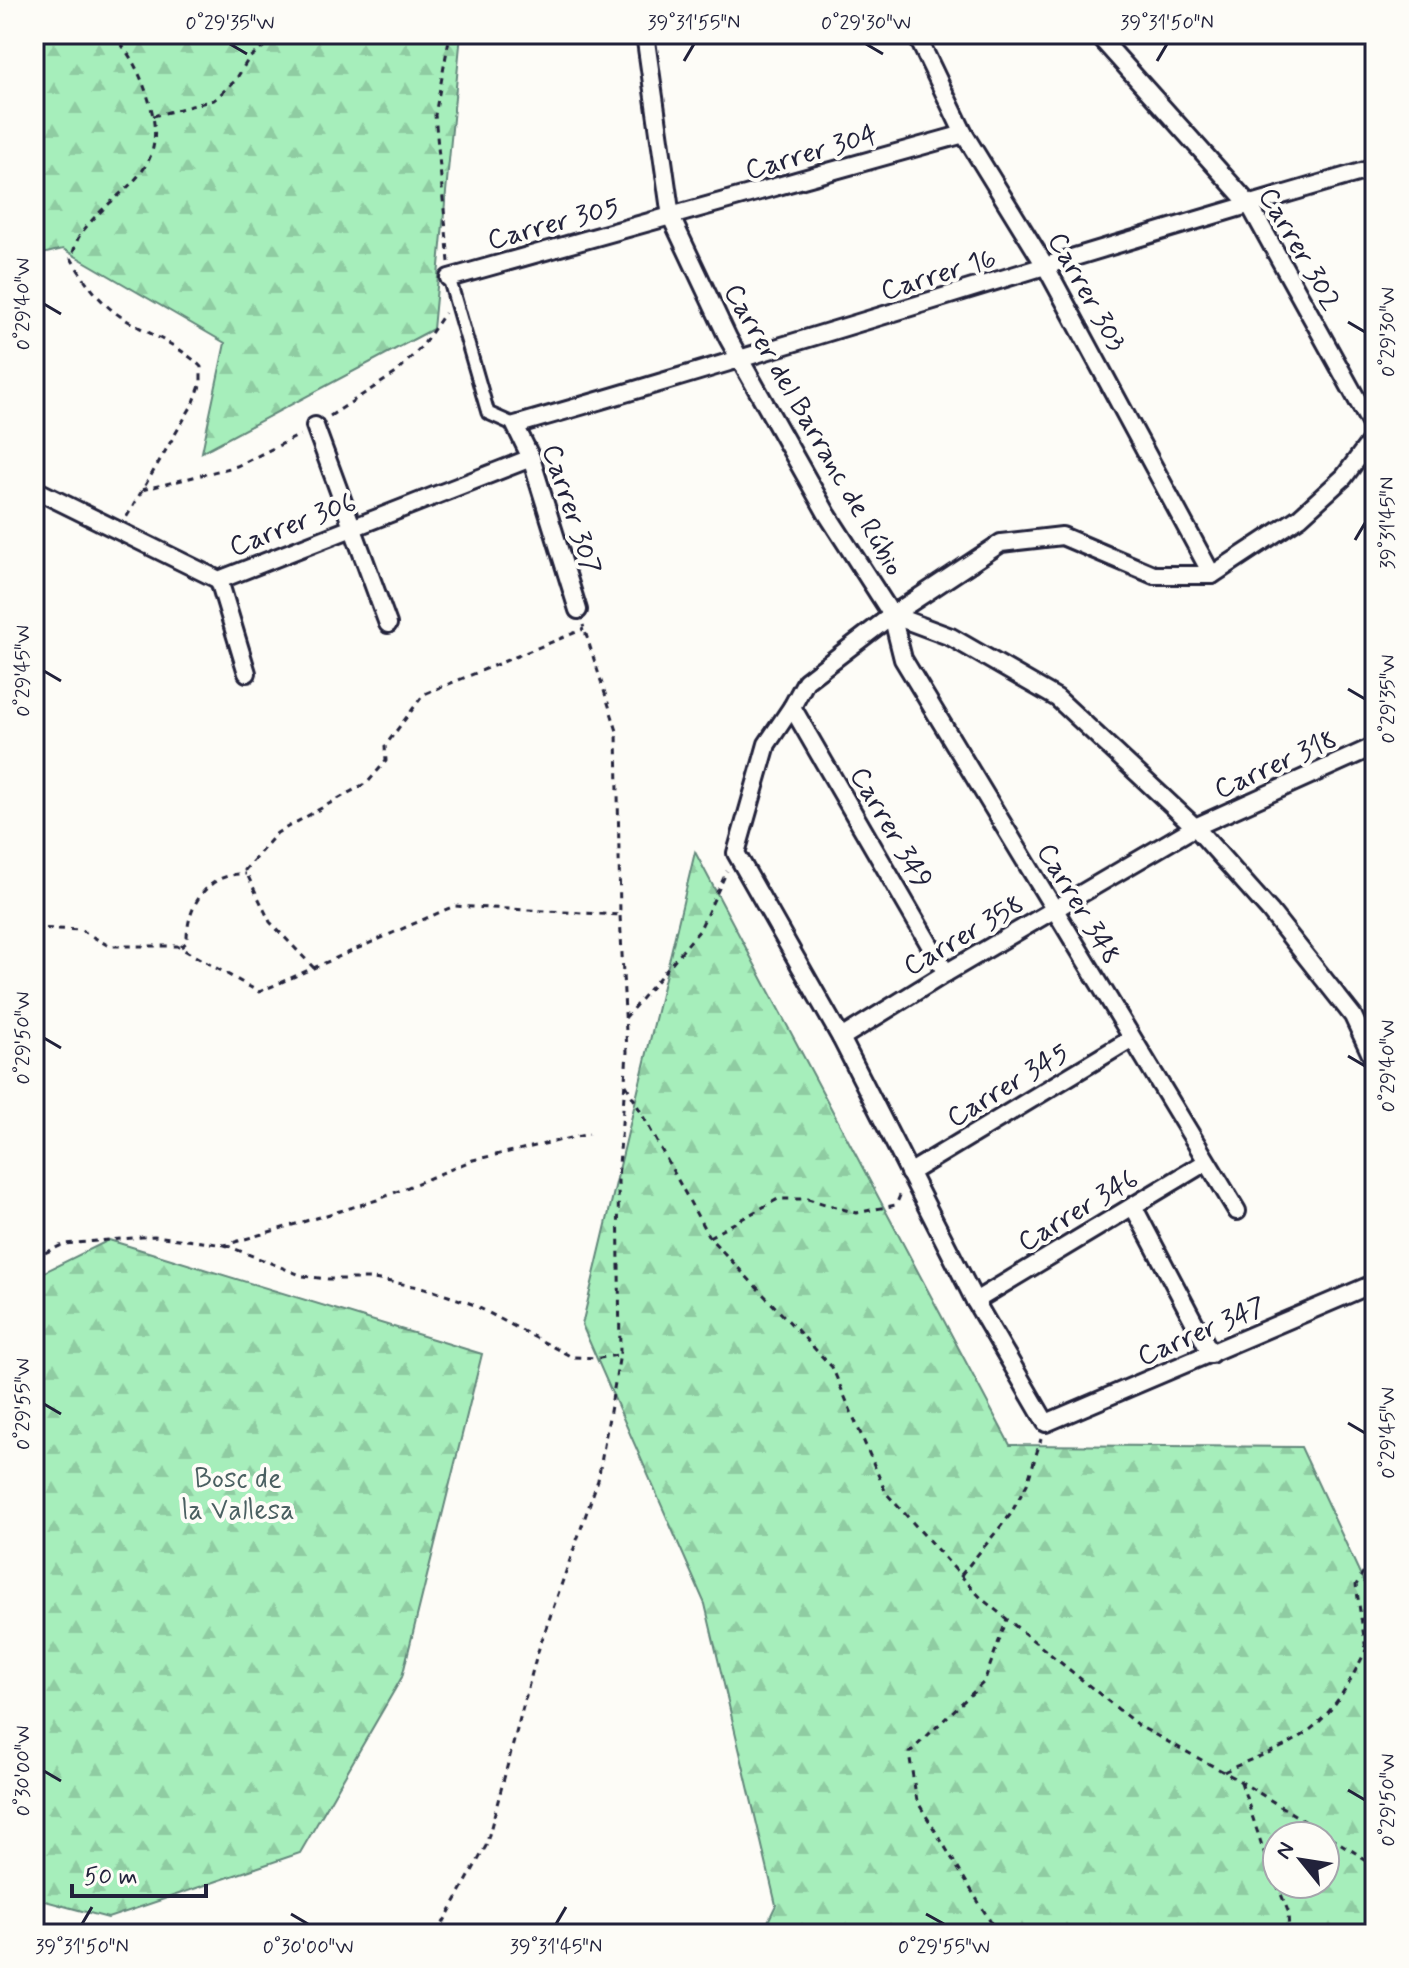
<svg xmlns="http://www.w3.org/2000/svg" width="1409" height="1968" font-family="Mynerve,sans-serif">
  <defs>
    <pattern id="forest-firs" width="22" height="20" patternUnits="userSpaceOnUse" patternTransform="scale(2)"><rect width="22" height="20" fill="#a6eebb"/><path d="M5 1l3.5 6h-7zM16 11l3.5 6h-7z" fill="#8fcca2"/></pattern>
  </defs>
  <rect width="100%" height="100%" fill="#fdfcf7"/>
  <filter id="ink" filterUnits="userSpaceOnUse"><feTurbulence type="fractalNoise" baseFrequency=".0125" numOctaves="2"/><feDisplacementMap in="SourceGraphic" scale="16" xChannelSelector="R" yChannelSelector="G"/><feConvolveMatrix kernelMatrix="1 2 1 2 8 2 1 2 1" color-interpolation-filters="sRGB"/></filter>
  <g filter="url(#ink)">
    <g fill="url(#forest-firs)" stroke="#64887b" stroke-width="2" fill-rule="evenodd">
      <path d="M34,34H461L433,329L202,452L225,343L63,249L34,256Z"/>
      <path d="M695,852L1010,1445L1301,1447L1375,1606V1934H762L776,1905L705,1604L582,1325ZM1277,1836H1325V1884H1277Z"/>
      <path d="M109,1240L482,1354L402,1677L300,1853L108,1918L34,1898V1277Z"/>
    </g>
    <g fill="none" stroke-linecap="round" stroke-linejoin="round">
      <g stroke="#22223b" stroke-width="17">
        <path id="pedestrian" d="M449,278L488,413L515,425"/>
      </g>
      <g stroke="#22223b" stroke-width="22">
        <g id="minor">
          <path d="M645,34L671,217L728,338L827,514L892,615L951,637L1057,698L1195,827L1270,911L1353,1016L1375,1063"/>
          <path d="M916,34L964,134L1046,267L1212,575"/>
          <path d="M1097,34L1249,204L1375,432"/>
          <path d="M449,278L964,134"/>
          <path d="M315,426L388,624"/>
          <path d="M1375,435L1344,477L1300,517L1212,575H1154L1062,536L1001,543L892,615L806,681L792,707L767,744L736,853L841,1038L975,1301L1046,1423L1375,1283"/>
          <path d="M34,489L219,580L531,458"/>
          <path d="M219,580L247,673"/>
          <path d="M578,610L531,458L515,425C803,343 1087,250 1375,168"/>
          <path d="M892,615L903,659L1237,1211"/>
          <path d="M792,707L946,973"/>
          <path d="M841,1038L946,973L1195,827L1375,746"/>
          <path d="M909,1173L1131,1039"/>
          <path d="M1133,1206L1211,1354"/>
          <path d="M975,1301L1206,1162"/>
        </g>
      </g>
      <g stroke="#22223b" stroke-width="3" stroke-dasharray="6 6" stroke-linecap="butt">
        <path d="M113,34C132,56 142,77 150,104C171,177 115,186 80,235C76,241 74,251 71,258C83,279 100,303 120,316C147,334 179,344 201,367V383L194,402L126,518"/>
        <path d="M153,116L214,100L235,81L249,58L280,34"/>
        <path d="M449,262L435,115L450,34"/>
        <path d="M330,416L396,373L423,345L445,313"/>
        <path d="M142,490L237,466L300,435"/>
        <path d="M34,928L81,930L109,946H177L259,992L454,906L620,915"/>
        <path d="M181,947L187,942C186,907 207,872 246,874"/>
        <path d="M314,968L270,922L245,870L277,833L368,782L386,761L385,746L424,694L584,629"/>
        <path d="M625,1018L699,931L727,871"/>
        <path d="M626,1085L709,1237L832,1367L886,1493L982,1599L1139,1726L1235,1778L1375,1865"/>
        <path d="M709,1237L778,1199H808L856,1213L896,1205L901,1193"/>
        <path d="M225,1245L303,1276L328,1279H374L425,1288L472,1304L572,1357L600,1358L618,1355"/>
        <path d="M34,1258L64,1244L154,1236L225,1245L377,1200L473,1160L589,1134"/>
        <path d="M1375,1551L1356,1585L1366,1650L1375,1667"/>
        <path d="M961,1575L1010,1515L1027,1484L1041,1439"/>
        <path d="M1224,1772C1243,1762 1262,1756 1282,1747C1327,1726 1345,1692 1366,1650"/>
        <path d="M1241,1782L1266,1858L1288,1911L1289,1934"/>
        <path d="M437,1934L486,1846L537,1654L598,1480L620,1354L618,1180L627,1052L620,915L617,731L583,625"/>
        <path d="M998,1934L917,1801L909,1753L984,1682L1007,1619"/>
      </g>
      <use href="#pedestrian" stroke="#fdfcf7" stroke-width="11"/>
      <use href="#minor" stroke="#fdfcf7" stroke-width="16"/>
    </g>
  </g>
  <path fill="none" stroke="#22223b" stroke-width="3" d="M230,44L247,54M866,44L883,54M684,61L694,44M1157,61L1167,44M44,304L61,314M1348,322L1365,332M1355,540L1365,523M44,671L61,681M1348,689L1365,699M44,1038L61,1048M1348,1056L1365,1066M44,1404L61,1414M1348,1423L1365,1433M44,1771L61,1781M1348,1790L1365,1800M291,1914L308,1924M926,1914L944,1924M82,1924L92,1907M556,1924L566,1907"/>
  <g text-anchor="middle" stroke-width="8" stroke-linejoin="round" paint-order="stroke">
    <g font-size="28" fill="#22223b" stroke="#fdfcf7">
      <text transform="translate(811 151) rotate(-16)" y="10">Carrer 304</text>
      <text transform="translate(553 222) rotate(-15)" y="10">Carrer 305</text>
      <text transform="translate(1301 248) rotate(60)" y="10">Carrer 302</text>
      <text transform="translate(938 273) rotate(-17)" y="10">Carrer 16</text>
      <text transform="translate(1088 291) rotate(61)" y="10">Carrer 303</text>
      <text transform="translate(815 429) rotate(60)" y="10">Carrer del Barranc de Rúbio</text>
      <text transform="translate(573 509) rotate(72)" y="10">Carrer 307</text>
      <text transform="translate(292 523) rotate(-21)" y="10">Carrer 306</text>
      <text transform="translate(1275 763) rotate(-24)" y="10">Carrer 318</text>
      <text transform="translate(892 827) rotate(60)" y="10">Carrer 349</text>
      <text transform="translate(1080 903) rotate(59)" y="10">Carrer 348</text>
      <text transform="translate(963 934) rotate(-30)" y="10">Carrer 358</text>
      <text transform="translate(1007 1084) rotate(-31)" y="10">Carrer 345</text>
      <text transform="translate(1077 1209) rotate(-31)" y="10">Carrer 346</text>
      <text transform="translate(1201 1330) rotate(-23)" y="10">Carrer 347</text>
    </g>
    <g font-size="28" fill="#4a5f61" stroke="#fdfcf7">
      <text x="238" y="1487">Bosc de<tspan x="238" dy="32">la Vallesa</tspan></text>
    </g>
  </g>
  <rect width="1409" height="1968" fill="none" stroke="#fdfcf7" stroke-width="88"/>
  <g transform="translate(1301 1860) rotate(300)"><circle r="38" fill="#fdfcf7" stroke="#a5a5ac" stroke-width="2"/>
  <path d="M0-6L14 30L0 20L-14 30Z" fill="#22223b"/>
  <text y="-12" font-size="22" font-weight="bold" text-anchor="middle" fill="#22223b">N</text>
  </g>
  <path d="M72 1884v12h134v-12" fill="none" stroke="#22223b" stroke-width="4"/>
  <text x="84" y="1884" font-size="24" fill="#22223b" stroke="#fdfcf7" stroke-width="6" paint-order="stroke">50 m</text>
  <rect x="44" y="44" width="1321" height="1880" fill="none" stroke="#22223b" stroke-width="3"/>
  <g font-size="20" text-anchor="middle" fill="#22223b">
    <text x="230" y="29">0°29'35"W</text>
    <text x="694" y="29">39°31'55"N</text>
    <text x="866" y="29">0°29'30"W</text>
    <text x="1167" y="29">39°31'50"N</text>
    <text transform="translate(22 304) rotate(-90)" y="7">0°29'40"W</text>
    <text transform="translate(1387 332) rotate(-90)" y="7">0°29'30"W</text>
    <text transform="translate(1387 523) rotate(-90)" y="7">39°31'45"N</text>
    <text transform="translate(22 671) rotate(-90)" y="7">0°29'45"W</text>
    <text transform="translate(1387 699) rotate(-90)" y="7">0°29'35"W</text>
    <text transform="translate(22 1038) rotate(-90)" y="7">0°29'50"W</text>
    <text transform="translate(1387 1066) rotate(-90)" y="7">0°29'40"W</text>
    <text transform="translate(22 1404) rotate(-90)" y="7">0°29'55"W</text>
    <text transform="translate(1387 1433) rotate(-90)" y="7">0°29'45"W</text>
    <text transform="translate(22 1771) rotate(-90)" y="7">0°30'00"W</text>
    <text transform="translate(1387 1800) rotate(-90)" y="7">0°29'50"W</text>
    <text x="82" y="1953">39°31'50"N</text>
    <text x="308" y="1953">0°30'00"W</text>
    <text x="556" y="1953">39°31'45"N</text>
    <text x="944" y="1953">0°29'55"W</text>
  </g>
</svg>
